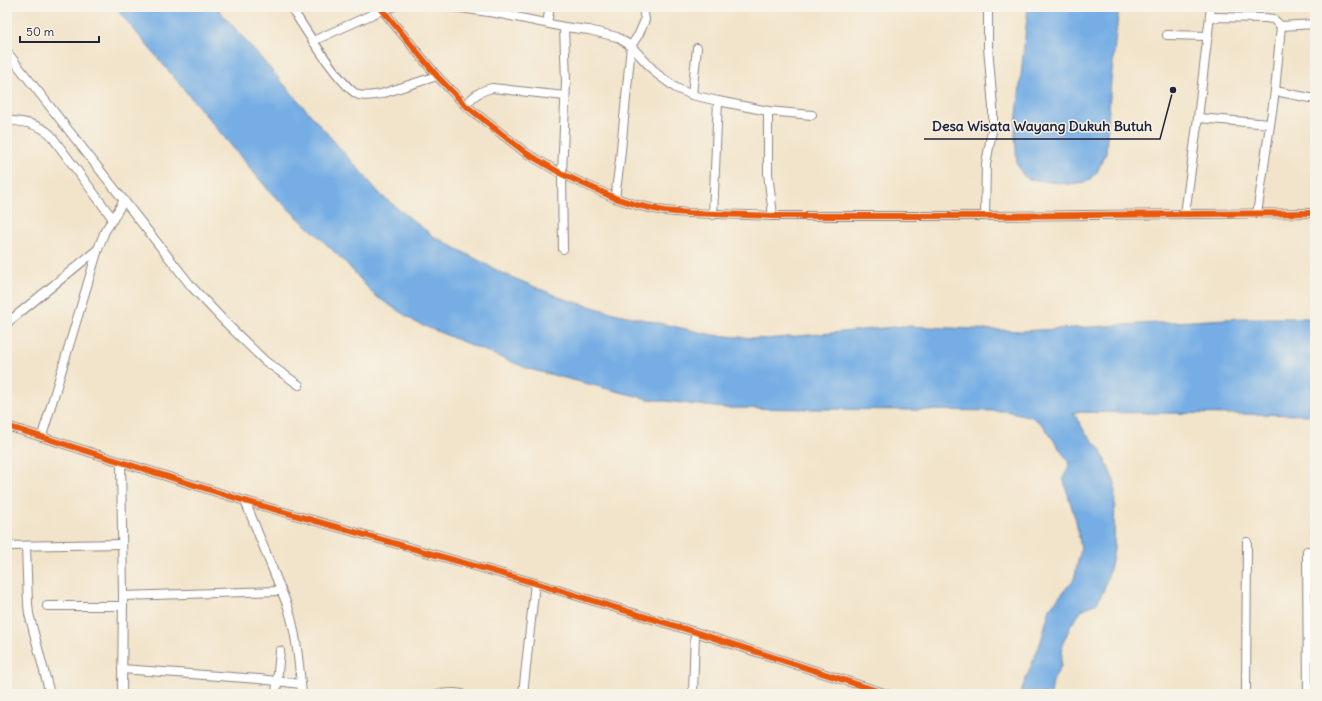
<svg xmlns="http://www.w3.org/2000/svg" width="1322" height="701" font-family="Delius,sans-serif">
  <rect width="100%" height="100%" fill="#f7f3e8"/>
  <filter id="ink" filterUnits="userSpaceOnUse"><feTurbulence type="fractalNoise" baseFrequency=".025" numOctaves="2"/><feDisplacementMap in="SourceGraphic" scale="8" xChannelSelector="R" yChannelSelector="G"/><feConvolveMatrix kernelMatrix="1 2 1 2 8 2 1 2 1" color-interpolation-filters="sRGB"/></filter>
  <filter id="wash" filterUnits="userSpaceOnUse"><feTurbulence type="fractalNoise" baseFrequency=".012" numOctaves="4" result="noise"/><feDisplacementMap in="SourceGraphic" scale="16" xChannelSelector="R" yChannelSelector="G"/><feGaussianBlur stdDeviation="0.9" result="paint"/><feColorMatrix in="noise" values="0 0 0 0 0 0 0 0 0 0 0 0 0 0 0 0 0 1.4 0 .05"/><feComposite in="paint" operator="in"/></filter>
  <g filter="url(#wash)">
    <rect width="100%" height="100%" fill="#f2e4ca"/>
    <g fill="#74ade4" stroke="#4b6890">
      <path d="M115,7H216L382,196L433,236L504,274L564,299L614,313L713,335L767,339L904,326L1022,331L1243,318H1315V415L1073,412L1085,432L1100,449L1115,483L1114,550L1111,565L1103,592L1097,603L1083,609L1071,625L1063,643L1061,666L1053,681L1051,694H1020L1041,641L1050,608L1074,579L1081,549L1076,521L1063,478L1069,467L1068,461L1043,425L1032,417L1006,411L724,408L648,399L529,369L417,323L374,295L347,264L316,234L271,193Z"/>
      <path d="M1028,7H1119L1111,80L1106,153L1097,172L1087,182L1068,184L1028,179L1023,175L1017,164L1015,134Z"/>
    </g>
  </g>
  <g filter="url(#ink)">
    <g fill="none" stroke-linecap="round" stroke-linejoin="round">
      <g stroke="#8a8382" stroke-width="10">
        <g id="street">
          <path d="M291,7C301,23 343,90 359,95C366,97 374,95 381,94L437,76"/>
          <path d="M380,7L437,76L465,105L526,153L562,174L615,198L637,205L664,211L688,213L773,216H985L1315,213"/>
          <path d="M453,7L496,13L564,27L589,30L617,37L631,46L657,74L676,88L692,95L718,101L713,215"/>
          <path d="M1211,17L1265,18L1273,19L1281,26"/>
          <path d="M547,23L550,7"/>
          <path d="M1167,35L1208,36"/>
          <path d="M313,41L382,10L393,7"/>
          <path d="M7,52L192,287L226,323L265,361L299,385"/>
          <path d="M1275,91L1315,99"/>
          <path d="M692,95L697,48"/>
          <path d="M718,101L768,111L812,115"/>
          <path d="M465,105C474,96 479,91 492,88L565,96"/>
          <path d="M768,111V173L773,216"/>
          <path d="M1198,118L1270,124"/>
          <path d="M7,120C23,122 37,123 50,134L113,219L105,231L98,249L42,436"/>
          <path d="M615,198L620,160L631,46L639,34L645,20L643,7"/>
          <path d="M1185,214L1198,118L1211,7"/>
          <path d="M1257,214L1275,91L1281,26L1315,24"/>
          <path d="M985,216L986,164L993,125V107L988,47V7"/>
          <path d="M113,219L124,200"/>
          <path d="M563,249L562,174L566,81L564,27"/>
          <path d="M7,323L98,249"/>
          <path d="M7,426L245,501L535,583L695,632L887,694"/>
          <path d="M121,462L123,596L122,694"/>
          <path d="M245,501L288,607C297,636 299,665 302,694"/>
          <path d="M7,546L122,544"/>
          <path d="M26,546L28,604L29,614L50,694"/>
          <path d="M1307,551L1308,694"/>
          <path d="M123,596L280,591"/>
          <path d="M47,606H123"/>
          <path d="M122,669L259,679L301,684"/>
          <path d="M276,694L280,651"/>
          <path d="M437,694L454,693L462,694"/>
          <path d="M523,694L535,583"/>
          <path d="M693,694L695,632"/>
          <path d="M1246,694L1247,542"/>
        </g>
      </g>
      <use href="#street" stroke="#fff" stroke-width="8"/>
      <g stroke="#f7f3e8" stroke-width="8">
        <g id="cycleway">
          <path d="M380,7L437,76L465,105L526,153L562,174L615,198L637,205L664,211L688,213L773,216H985L1315,213"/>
          <path d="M7,426L245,501L535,583L695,632L887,694"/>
        </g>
      </g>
      <use href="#cycleway" stroke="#e8590c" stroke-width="6"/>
    </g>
  </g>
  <path fill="none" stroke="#22223b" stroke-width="1.5" d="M1173 90L1160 139H924"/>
  <circle fill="#22223b" stroke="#f7f3e8" stroke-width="1.5" cx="1173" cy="90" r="4"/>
  <g font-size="14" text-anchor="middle" font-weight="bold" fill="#22223b" stroke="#f7f3e8" stroke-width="3" stroke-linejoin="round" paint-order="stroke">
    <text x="1042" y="131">Desa Wisata Wayang Dukuh Butuh</text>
  </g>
  <rect width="1322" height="701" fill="none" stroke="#f7f3e8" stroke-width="24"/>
  <path d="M20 36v6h79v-6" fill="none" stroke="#22223b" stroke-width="2"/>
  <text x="26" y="36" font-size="12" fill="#22223b" stroke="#f7f3e8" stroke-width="3" paint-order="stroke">50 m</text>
</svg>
